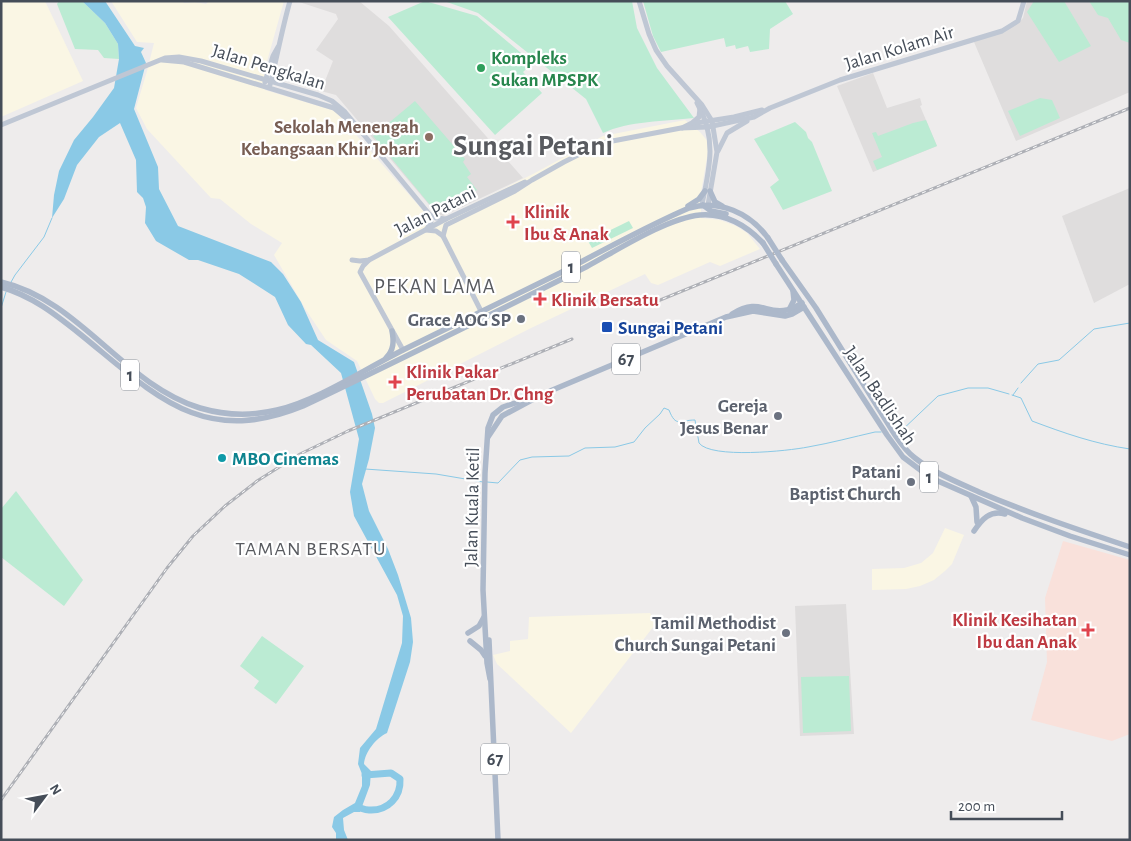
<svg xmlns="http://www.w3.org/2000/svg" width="1131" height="841" font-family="'Alegreya Sans',sans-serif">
  <rect width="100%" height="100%" fill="#eeecec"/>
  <g fill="#faf6e4">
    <path d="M1,1H45L83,81L1,117Z"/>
    <path d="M111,1H183L184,3L195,2L206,4L209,1H284L264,72L265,90L335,111L434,223L533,174L603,136L685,120L700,132L709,143L708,152L701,192V218L720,220L736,226L747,233L760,249L720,266L710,262L658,285L651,283L645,274L529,329L383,403H379L375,399L357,361L326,340L306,310L274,255L282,243L251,224L220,199L211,198L147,129L136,108L147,71L154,43L137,42Z"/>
    <path d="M945,528L964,535L952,564L945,571L934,580L920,586L906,589L872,590V569L904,568L921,563L933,553Z"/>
    <path d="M650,613L657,622L571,733L497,664L493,655L510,651V641L528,639L529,617Z"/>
  </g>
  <g fill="#dfdddd">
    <path d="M359,1L389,26L523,178L443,216L437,214L336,95L321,91L333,61L316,50L338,19L336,14L296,1Z"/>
    <path d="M1027,1H1130V92L1016,141L974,42L1018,23L1023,18Z"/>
    <path d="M873,73L887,108L920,98L922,105L920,106L937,146L873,172L837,86Z"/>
    <path d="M1130,188V284L1094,303L1062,216Z"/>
    <path d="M846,604L854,734L800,736L795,606Z"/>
  </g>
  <path fill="#f9e1db" d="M1063,541L1130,560V734L1112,741L1031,720L1047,662L1045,598Z"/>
  <g fill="#bbebd3">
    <path d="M59,1H82L105,23L118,44L119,59L104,58L98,50L75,49L57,4Z"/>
    <path d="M425,1L477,16L533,63L523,72L542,93L495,135L388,17Z"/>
    <path d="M444,1H632L637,28L657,68L694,118C666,121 628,121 603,133L586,99L478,13Z"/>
    <path d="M643,1H785L793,14L770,29L769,49L750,52L748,46L736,49L735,45L726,47L724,38L661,52L653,36Z"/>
    <path d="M1034,1H1064L1091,46L1059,62L1027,12Z"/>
    <path d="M1089,1H1130V43L1121,40L1108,18L1098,15Z"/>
    <path d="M1040,98L1052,100L1060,118L1020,136L1008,111Z"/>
    <path d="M415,101L465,159L463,162L471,174L467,177L477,190L435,211L373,136Z"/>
    <path d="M926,120L937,146L877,170L873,161L882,157L872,133L876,132L878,136L913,123Z"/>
    <path d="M795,122L806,132L808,138L812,142L832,191L783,210L770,187L779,180L754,139Z"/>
    <path d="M629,221L633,228L592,248L588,241Z"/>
    <path d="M16,491L83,580L64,606L1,557V509Z"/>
    <path d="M262,636L304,666L276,704L254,688L259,681L240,666Z"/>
    <path d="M849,676L851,731L803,733L801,677Z"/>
  </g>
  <path fill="#8ac9e6" d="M82,1H105L135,46L144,48L141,52L146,63L134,109L158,167L159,189L178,226L271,262L283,274L301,302L318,340L354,362L372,414L375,428L369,459L362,484L369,511L388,549L398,575L411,618L413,642L410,662L387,733C376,738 365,752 364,764L371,771L370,785L360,812H354L343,818L344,830L348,840H336V833L332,827L334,817L343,810L355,803L362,786V774L358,764L360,748L376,729L402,643L403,616L397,595L354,516L350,492L359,439L341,373L311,345L306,344L288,325L275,297L239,274L198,260H189L156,241L145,223L146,207L143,198L137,192L136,160L120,123L99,137L77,165L64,199L52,218L54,195L59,171L74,140L93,117L114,88L119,59L118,44L105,23Z"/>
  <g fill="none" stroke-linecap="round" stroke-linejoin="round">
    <g stroke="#8ac9e6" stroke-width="1">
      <path d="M10,284L15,275L44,237L52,218"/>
      <path d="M1,308L6,292"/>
      <path d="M1021,383L1038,364L1059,360L1094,329L1130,323"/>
      <path d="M1012,395L1021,398L1032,421C1064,433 1095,444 1130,449"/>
      <path d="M1013,395L1018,388"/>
      <path d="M897,433H899L938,396L968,388H988L1009,394"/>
      <path d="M365,469L436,474L483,482"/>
      <path d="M487,482L498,483L520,460L532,457L569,456L585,448L615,447L634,442L645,428L660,414L664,408L669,410C676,428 680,420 695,420L699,443C711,459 788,451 808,447C831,443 853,437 875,432H881"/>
    </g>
    <path stroke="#8ac9e6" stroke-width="7" d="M357,807C361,808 365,810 369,810C388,811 401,797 400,779L391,773L365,775"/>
    <g stroke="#bfc7d4" stroke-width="5">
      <path d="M639,1L649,34L656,50L667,66L702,105L712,121L717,152L708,205"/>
      <path d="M162,60L184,62L334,108L353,124"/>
      <path d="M265,82L273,56L278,47"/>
      <path d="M270,85C277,57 282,29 290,1"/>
      <path d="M697,103C717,137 710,167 702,204"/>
      <path d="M691,124L699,117L700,108"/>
      <path d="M1,125L165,58L179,57L201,61L318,95L332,101L345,112L430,215L436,218L446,219"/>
      <path d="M682,128L690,124L734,117L762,110"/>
      <path d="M718,151L727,133L747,121"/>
      <path d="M430,215L431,223L426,230L436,231L443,236L482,313"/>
      <path d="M443,236L446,225L515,191L532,180L564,162L602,143L681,128L708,127L754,117L770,108L840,80L1002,31L1018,21L1024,1"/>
      <path d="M352,260L360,261L369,260L446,219L525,182"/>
      <path d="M369,260L363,266L360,272L403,350"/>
    </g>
    <g stroke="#acb8ca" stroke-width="5.5">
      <path d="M710,191L715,202L722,206"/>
      <path d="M703,205L711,211L726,214"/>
      <path d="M688,206L699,199L705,191"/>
      <path d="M782,260L816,308L895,435C901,444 907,452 915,458C934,473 957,482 979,492C1028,513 1079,530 1130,547"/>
      <path d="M776,264L887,435L903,457L931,478L1022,518L1070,536L1130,555"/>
      <path d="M1,282C80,300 123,384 200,408C224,415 252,416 277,410C317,401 365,369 403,350C455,324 508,299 560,273C602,251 645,227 689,208C719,199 750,213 768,238"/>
      <path d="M1,287C32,296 55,314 80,334C153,393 201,448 303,406C398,361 492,314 586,267C616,251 667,218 700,215C726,213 746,225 763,243"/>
      <path d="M789,310L794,300L793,291"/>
      <path d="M732,314C760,297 765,315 787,310C793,309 797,306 802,303"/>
      <path d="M386,358C394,350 394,341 392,331"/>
      <path d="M488,437L502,416L541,395"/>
      <path d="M971,496L976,507L977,522"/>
      <path d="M974,531C982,519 990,510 1005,514"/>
      <path d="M468,633L479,626L484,617"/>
      <path d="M489,640L498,840"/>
      <path d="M470,641L481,650L485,656"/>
      <path d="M490,679L487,663L483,590L485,473L488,428L493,415L503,407L543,394L726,317L753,311L785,316L792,314L804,307"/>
    </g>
    <g stroke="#aeb0b6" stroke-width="3">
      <g id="rail">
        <path d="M648,305L1130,108"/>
        <path d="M1,800L167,568L193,536L225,506L257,481L300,454L348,431L572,339"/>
      </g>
    </g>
    <use href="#rail" stroke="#fff" stroke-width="1" stroke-dasharray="4" stroke-linecap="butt"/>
    <g stroke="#acb8ca" stroke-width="5.5">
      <path d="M768,238L782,260"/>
      <path d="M763,243L776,264"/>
    </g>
  </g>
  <circle fill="#2e9e5b" stroke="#fff" stroke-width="2" cx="481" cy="68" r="5"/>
  <circle fill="#8d6e63" stroke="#fff" stroke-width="2" cx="429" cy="137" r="5"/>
  <g fill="#e0444e" stroke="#fff" stroke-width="2">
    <path d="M510.5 214.5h5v5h5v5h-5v5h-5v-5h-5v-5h5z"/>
    <path d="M537.5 291.5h5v5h5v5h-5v5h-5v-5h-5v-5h5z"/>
    <path d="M392.5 374.5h5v5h5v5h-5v5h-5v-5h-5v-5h5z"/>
    <path d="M1085.5 622.5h5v5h5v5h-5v5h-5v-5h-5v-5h5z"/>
  </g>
  <g fill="#6b7280" stroke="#fff" stroke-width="2">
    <circle cx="521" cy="319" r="5"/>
    <circle cx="778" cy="416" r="5"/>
    <circle cx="911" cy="482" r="5"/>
    <circle cx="786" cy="633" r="5"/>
  </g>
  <rect fill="#1a4fb4" stroke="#fff" stroke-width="2" x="601" y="321" width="12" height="12" rx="2.5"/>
  <circle fill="#0f9aa8" stroke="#fff" stroke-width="2" cx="222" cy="458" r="5"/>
  <g text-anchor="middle" stroke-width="4.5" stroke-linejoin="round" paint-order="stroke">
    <g fill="#fff" stroke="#7d828a" stroke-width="1">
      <rect x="562" y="251.5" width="18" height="31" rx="4"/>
      <rect x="612" y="343.5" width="28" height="31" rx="4"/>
      <rect x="121" y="359.5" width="18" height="31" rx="4"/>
      <rect x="920" y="461.5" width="18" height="31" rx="4"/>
      <rect x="481" y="743.5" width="28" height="31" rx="4"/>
    </g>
    <g font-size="18" font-weight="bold" fill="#454d58">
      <text x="571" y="273">1</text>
      <text x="626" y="365">67</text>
      <text x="130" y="381">1</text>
      <text x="929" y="483">1</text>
      <text x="495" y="765">67</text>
    </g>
    <g font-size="19" fill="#454d58" stroke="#fff">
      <text transform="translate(899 47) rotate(-17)" y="7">Jalan Kolam Air</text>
      <text transform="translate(269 66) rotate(17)" y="7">Jalan Pengkalan</text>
      <text transform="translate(435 210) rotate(-27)" y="7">Jalan Patani</text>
      <text transform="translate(881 395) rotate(56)" y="7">Jalan Badlishah</text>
      <text transform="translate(471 507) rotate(-89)" y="7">Jalan Kuala Ketil</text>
    </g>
    <g font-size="19" font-weight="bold" fill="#27864d" stroke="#fff" text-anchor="start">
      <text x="491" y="64">Kompleks<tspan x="491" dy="22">Sukan MPSPK</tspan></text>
    </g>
    <g font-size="19" font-weight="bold" fill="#785e54" stroke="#fff" text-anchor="end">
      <text x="419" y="133">Sekolah Menengah<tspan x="419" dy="22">Kebangsaan Khir Johari</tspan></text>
    </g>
    <g font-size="19" font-weight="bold" fill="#be3a42" stroke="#fff" text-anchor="start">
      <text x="524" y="218">Klinik<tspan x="524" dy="22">Ibu &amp; Anak</tspan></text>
      <text x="551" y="306">Klinik Bersatu</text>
      <text x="406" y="378">Klinik Pakar<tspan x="406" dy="22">Perubatan Dr. Chng</tspan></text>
      <text x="1077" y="626" text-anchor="end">Klinik Kesihatan<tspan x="1077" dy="22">Ibu dan Anak</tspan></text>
    </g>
    <g font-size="19" font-weight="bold" fill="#5b616d" stroke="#fff" text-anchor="end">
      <text x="511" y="326">Grace AOG SP</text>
      <text x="768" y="412">Gereja<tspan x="768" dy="22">Jesus Benar</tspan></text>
      <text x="901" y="478">Patani<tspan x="901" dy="22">Baptist Church</tspan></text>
      <text x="776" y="629">Tamil Methodist<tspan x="776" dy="22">Church Sungai Petani</tspan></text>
    </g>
    <g font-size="19" font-weight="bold" fill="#164399" stroke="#fff" text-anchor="start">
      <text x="618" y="334">Sungai Petani</text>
    </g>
    <g font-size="19" font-weight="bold" fill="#0d838f" stroke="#fff" text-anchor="start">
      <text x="232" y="465">MBO Cinemas</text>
    </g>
    <g font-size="20" letter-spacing="1" fill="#595b60" stroke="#fff">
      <text x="311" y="555">TAMAN BERSATU</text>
    </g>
    <g font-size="21" letter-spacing="1" fill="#595b60" stroke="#fff">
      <text x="435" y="293">PEKAN LAMA</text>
    </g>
    <g font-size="29" font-weight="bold" fill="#595b60" stroke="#fff">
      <text x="533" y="155">Sungai Petani</text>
    </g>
  </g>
  <rect width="1131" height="841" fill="none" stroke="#454d58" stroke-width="5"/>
  <g transform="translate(45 796) rotate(58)" stroke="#ffffff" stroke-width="4" paint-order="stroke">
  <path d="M0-4L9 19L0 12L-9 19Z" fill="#454d58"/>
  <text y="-8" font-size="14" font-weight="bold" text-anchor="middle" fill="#454d58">N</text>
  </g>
  <path d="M951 811v8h111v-8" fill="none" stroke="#454d58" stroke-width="2.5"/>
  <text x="958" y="811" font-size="15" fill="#454d58" stroke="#ffffff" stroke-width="4" paint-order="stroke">200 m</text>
</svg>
